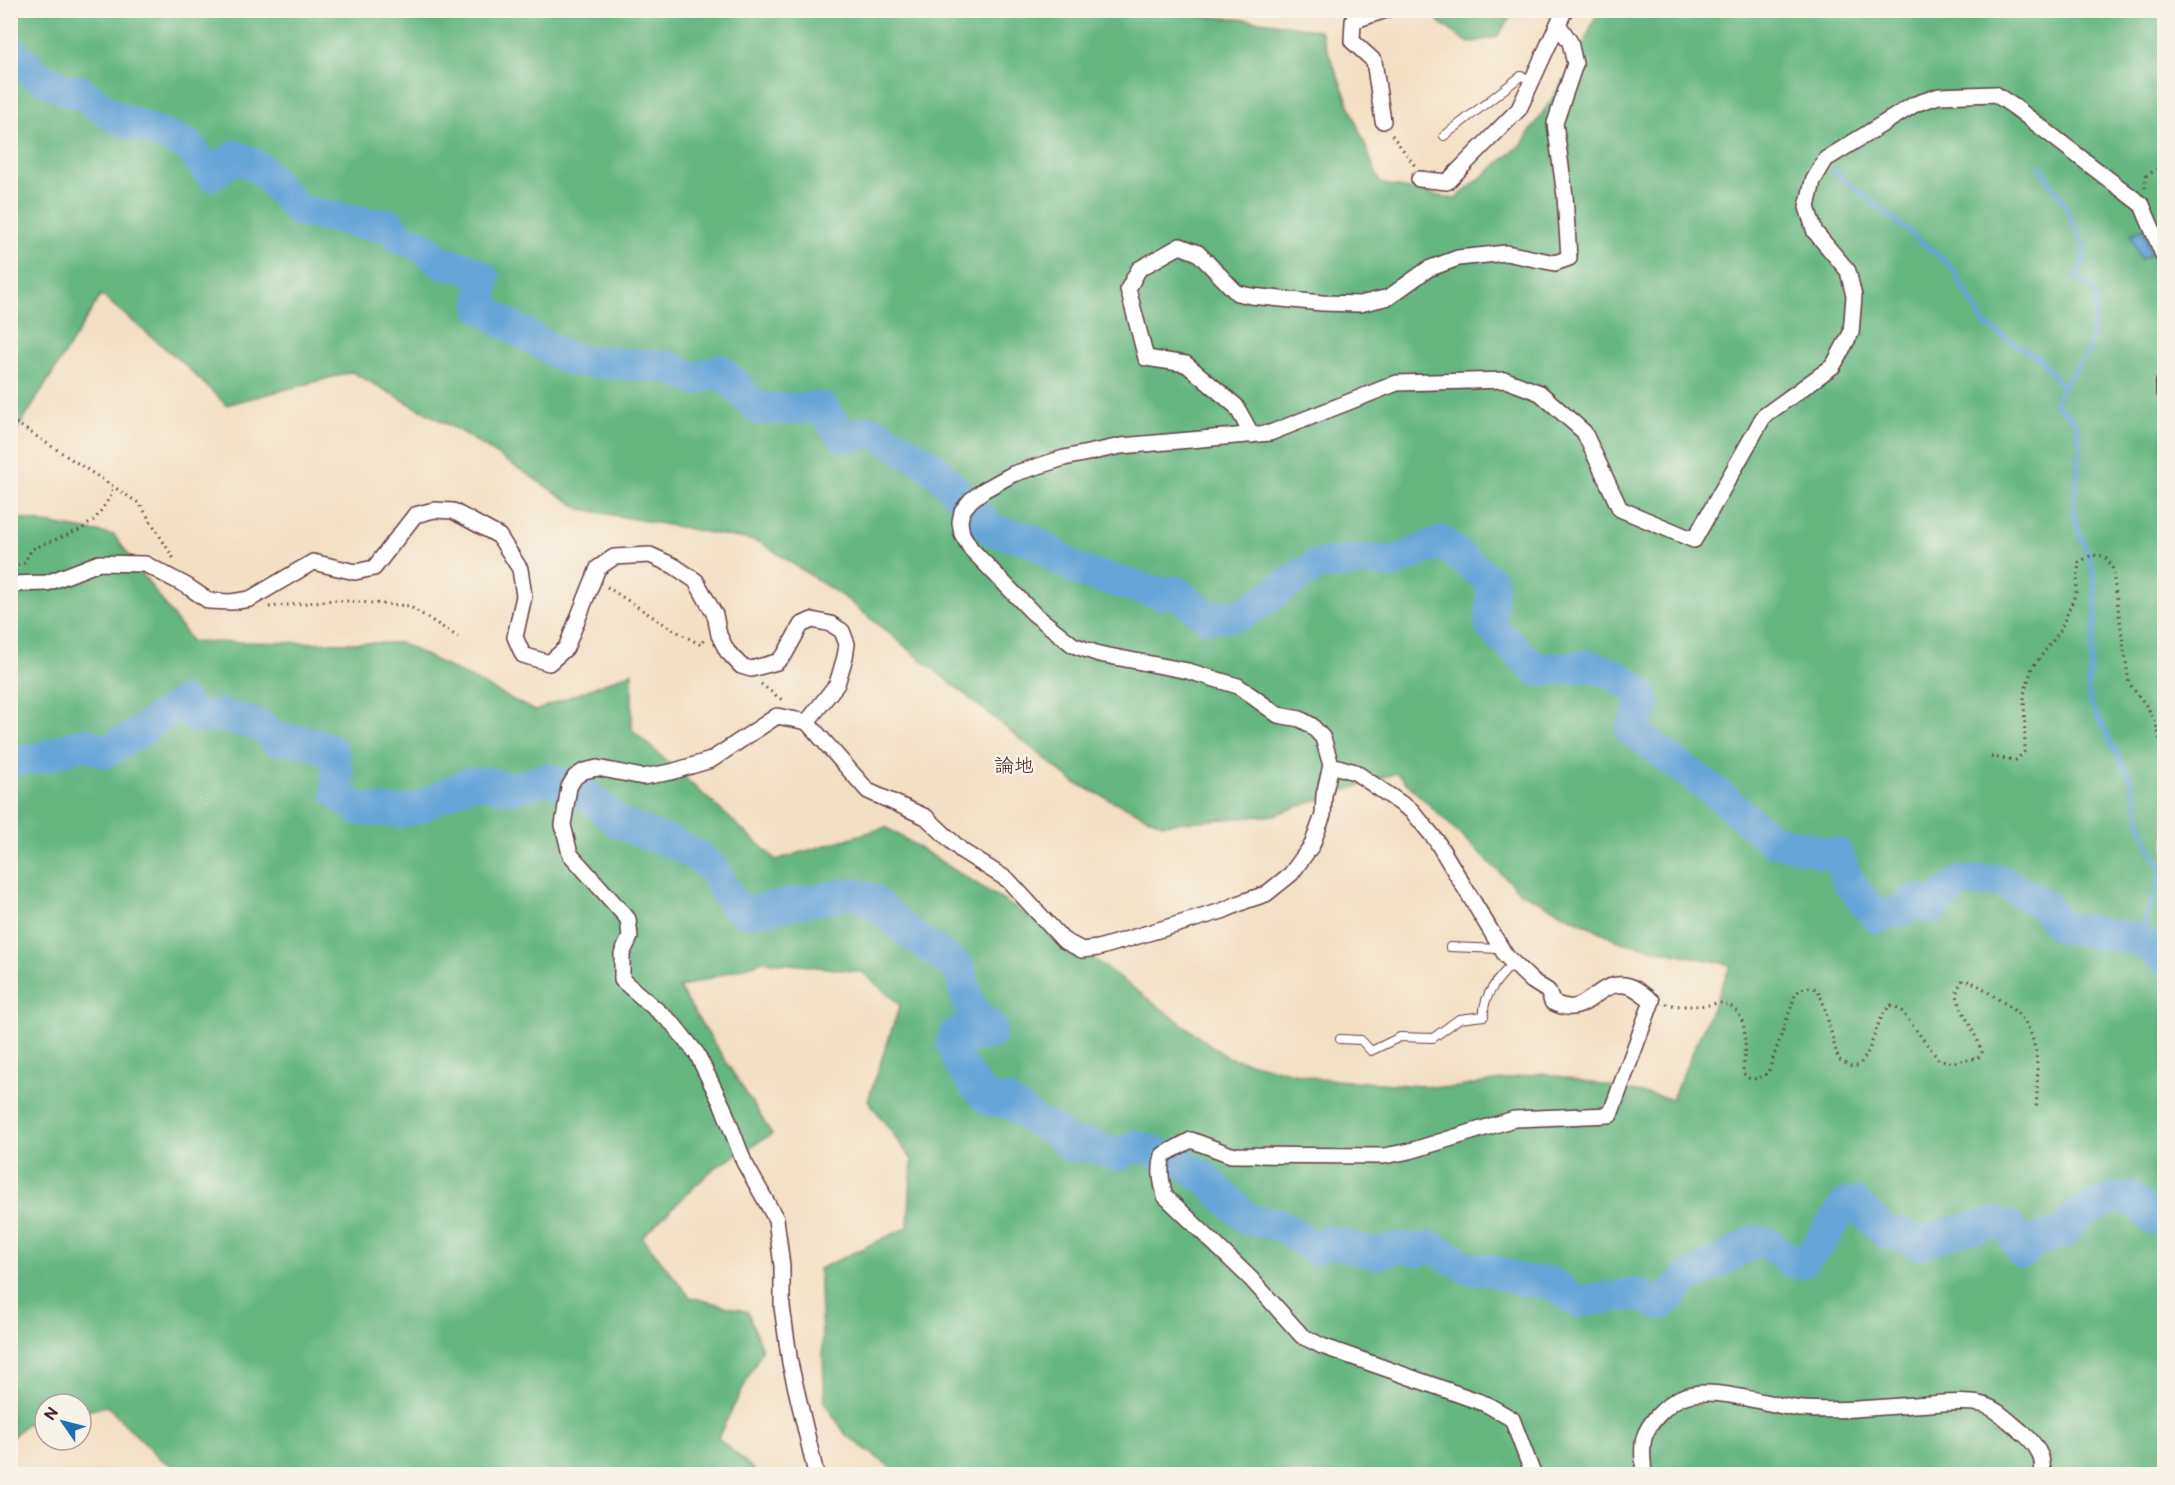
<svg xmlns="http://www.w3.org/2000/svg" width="2175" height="1485" font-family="'Balsamiq Sans','Klee One',sans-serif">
  <rect width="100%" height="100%" fill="#f7f3e8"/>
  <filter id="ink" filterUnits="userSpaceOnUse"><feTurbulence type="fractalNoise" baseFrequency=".0167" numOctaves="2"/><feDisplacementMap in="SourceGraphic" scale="12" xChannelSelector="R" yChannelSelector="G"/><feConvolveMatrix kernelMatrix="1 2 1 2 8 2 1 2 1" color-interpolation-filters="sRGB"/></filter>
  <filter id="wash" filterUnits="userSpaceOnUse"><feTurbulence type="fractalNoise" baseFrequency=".008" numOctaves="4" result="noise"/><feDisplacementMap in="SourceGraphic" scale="24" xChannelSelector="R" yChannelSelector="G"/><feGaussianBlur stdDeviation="1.35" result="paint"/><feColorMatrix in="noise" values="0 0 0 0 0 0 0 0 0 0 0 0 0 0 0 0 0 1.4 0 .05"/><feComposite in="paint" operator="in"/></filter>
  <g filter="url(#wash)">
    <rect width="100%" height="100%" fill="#f3dfc3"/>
    <g fill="#65b681" stroke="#586a56" stroke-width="1.5">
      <path d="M1182,10L1193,15L1269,22L1320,31L1380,183L1455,199L1522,144L1575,64L1598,11H2164V1474H900L846,1435L825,1403L819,1269L908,1227L912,1160L868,1100L900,1005L862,972L764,961L679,988L772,1134L713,1169L642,1237L690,1297L748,1312L762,1350L718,1438L759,1474H189L160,1459L107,1406L81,1412V1404H45V1420L26,1424L11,1438V517L114,535L192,642L401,643L535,711L632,672V730L776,860L886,827L1082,950L1227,1057L1320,1079L1452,1088L1543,1073L1672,1099L1731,965L1621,942L1520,892L1396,773L1274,815L1162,824L1075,783L845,598L760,542L581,509L465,434L352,372L226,405L183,363L101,295L11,440V11Z"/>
      <path d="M1431,11H1515L1497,37L1469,43L1440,23Z"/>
    </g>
    <path fill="#66a5d8" stroke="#586282" stroke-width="1.5" d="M2143,229L2151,255L2140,259L2131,234Z"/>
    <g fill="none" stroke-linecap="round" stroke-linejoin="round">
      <g stroke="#66a5d8" stroke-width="5">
        <path d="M2039,165L2063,201L2084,246L2086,253L2076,280L2091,285L2096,300L2095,319L2088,353L2062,387L2055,404L2075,421L2081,447L2073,507L2077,525L2093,569L2097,611L2088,690L2091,704L2132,782L2142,826L2151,849L2162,870L2139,940"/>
        <path d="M1834,171L1951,266L1985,325L2040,359L2062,387"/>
      </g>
      <g stroke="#66a5d8" stroke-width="32">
        <path d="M10,50L36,75L68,91H79L115,117L188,145L211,175L236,156L261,169L299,211L374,225L389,224L399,237L422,246L442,263L463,267L484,278L481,307L501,321L570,360L669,367L695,379L720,370L759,409L822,408L844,437L873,431L933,467L993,531L1030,539L1079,571L1162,594L1176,592L1207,617L1241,615L1317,565L1371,560L1391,563L1442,542L1492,582L1491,627L1537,670L1591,666L1614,674L1639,692L1645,703L1631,730L1723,798L1771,840L1809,848L1822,853L1837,854L1848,881L1878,918L1903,910L1917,899L1931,909L1959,883L2000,880L2046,907L2061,927L2139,940L2164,959"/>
        <path d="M10,761L39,758L85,743L105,752L135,735L183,702L197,718L220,715L261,726L276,740C296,739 316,743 333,752L338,774L337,793L358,809L403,812L420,807L469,783H488L509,789L548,779L588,796L618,822L649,835L669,841L694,854L713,869L733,904L746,912L851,894L871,899L906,931L959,968L969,1005L978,1017L991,1027L990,1034L976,1035L956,1033L952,1044L961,1066L974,1085L989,1100L1009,1102L1037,1123L1052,1129L1072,1147L1086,1144L1117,1155L1136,1146L1153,1151L1188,1167L1206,1179L1249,1220L1279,1225L1291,1232L1315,1250L1327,1241L1375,1254L1401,1247L1418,1251L1432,1247L1470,1269L1490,1270L1524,1281L1552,1283L1577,1302L1636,1294L1661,1305L1683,1282L1756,1241L1770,1243L1789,1261L1800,1263L1817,1247L1846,1204L1855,1203L1887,1234L1902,1235L1919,1244L1957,1231L1995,1223L2008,1226L2023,1253L2033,1241L2065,1232L2076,1216L2114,1198L2132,1199L2153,1219L2164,1211"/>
      </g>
    </g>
  </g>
  <g filter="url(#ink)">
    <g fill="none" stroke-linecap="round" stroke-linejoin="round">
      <g stroke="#633c42" stroke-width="10">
        <g id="lane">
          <path d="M1444,136L1521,76L1532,80"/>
          <path d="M1450,947L1501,949"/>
          <path d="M1340,1039L1361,1040L1371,1051L1400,1037L1433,1038L1459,1019L1484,1016C1482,996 1498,979 1512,964"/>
        </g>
      </g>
      <g stroke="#633c42" stroke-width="18">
        <g id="street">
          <path d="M1383,121L1374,61L1352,41L1353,21L1386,10"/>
          <path d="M1419,179L1447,182L1519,109L1558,24"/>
          <path d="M2164,382V392"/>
          <path d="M1252,435L1236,406L1186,364L1146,358L1128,289L1139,269L1180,246L1198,253L1237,293L1251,296L1322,303L1360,304L1389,297L1428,269L1458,258L1506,253L1555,263L1569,258L1565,196L1555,123L1575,64L1570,42L1558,24L1565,10"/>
          <path d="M10,584L47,583L99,563L145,564L187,586L209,601L231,602L250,599L313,562L355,572L374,568L415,515L434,510L453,511L499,536L520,569L524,596L515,637L523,655L549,663L566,648L598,568L614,557L650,555L674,566L696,581L715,615L719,635L727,651L741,666L751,669L777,662L785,654L801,625L812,620L831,624L842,631L847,644L845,657L837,684L807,722L777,716L711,760L671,772L643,777L597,768L584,771L575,777L569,787L563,825L570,854L628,919L630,937L622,954V980L673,1024L697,1054L723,1107L744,1162L776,1219L782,1266V1307L790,1363L816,1474"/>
          <path d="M807,722L868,791L926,817L962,851L1008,880L1063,940L1082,950L1098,948L1222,911L1245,901L1266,894L1291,874L1312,845L1323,815L1324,795L1331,765L1323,738L1311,725L1300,719L1278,715L1238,686L1188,671L1099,654L1073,645L1033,613L971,549L962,534L960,522L962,511L971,500L984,490L1013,474L1064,458L1121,446L1270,433L1397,383L1506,380L1540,393L1584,432L1620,509L1694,540L1764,416L1833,366L1851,333L1854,296L1848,271L1815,232L1807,207L1813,181L1826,159L1915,104L1939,96L1995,94L2016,108L2142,205L2164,257"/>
          <path d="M1331,765L1355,772L1412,811L1436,840L1506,956L1532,981L1548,991L1552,1002C1590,1022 1594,977 1629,986C1637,988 1645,996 1652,1001L1610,1115L1514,1119L1410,1151L1384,1156L1231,1155L1191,1140L1163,1155C1159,1170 1161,1181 1165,1196L1251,1279L1302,1336L1322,1346L1486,1404L1512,1419L1533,1474"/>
          <path d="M1644,1474C1643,1462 1641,1450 1644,1438C1648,1423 1666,1405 1680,1398C1710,1383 1768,1406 1802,1409C1844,1412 1887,1406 1930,1404C1945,1403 1965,1401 1980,1404C1996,1407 2009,1422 2022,1432C2035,1443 2045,1456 2042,1474"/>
        </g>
      </g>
      <g stroke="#633c42" stroke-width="3" stroke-dasharray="1.5 4.5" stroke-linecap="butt">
        <path d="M1392,135L1415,166"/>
        <path d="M2145,188L2146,176L2157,169"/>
        <path d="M16,423L140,504L174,559"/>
        <path d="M12,567L24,563L32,549L82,529L96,518L112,494L111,486"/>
        <path d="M607,587L667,626L701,645L704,639"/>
        <path d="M269,607L334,600L409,606L458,637"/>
        <path d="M761,684L782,700"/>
        <path d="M1991,757L2016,760L2025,751L2024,694L2032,668L2060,631L2076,593L2079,562L2092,555L2104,556L2112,566L2129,683L2148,708L2156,725L2164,754"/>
        <path d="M1666,1004C1680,1007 1693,1006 1708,1005C1712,1004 1718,1003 1722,1003C1753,1009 1744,1052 1743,1073L1749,1078L1758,1079L1768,1073L1796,993C1804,987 1808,985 1818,990L1824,1005L1838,1059L1850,1066H1858C1875,1049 1873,1022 1891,1005L1900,1009L1939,1060L1954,1062L1978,1058L1982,1052C1977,1035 1958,1007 1957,994C1957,988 1960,985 1963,980C1976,982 1984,989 1995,997C2003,1002 2011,1007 2018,1014C2041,1035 2038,1080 2036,1108"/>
      </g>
      <use href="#lane" stroke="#fff" stroke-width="8"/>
      <use href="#street" stroke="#fff" stroke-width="15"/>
    </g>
  </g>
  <g text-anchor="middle" stroke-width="5" stroke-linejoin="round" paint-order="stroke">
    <g font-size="20" fill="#4a1f2b" stroke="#f7f3e8">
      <text x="1014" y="772">論地</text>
    </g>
  </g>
  <rect width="2175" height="1485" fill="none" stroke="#f7f3e8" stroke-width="36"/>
  <g transform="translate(63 1422) rotate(305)"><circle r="28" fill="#f7f3e8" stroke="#b29e9c" stroke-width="1.5"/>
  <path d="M0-4.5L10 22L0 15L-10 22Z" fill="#1f6fb2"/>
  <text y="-9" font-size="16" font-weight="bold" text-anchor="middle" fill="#4a1f2b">N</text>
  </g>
</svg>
